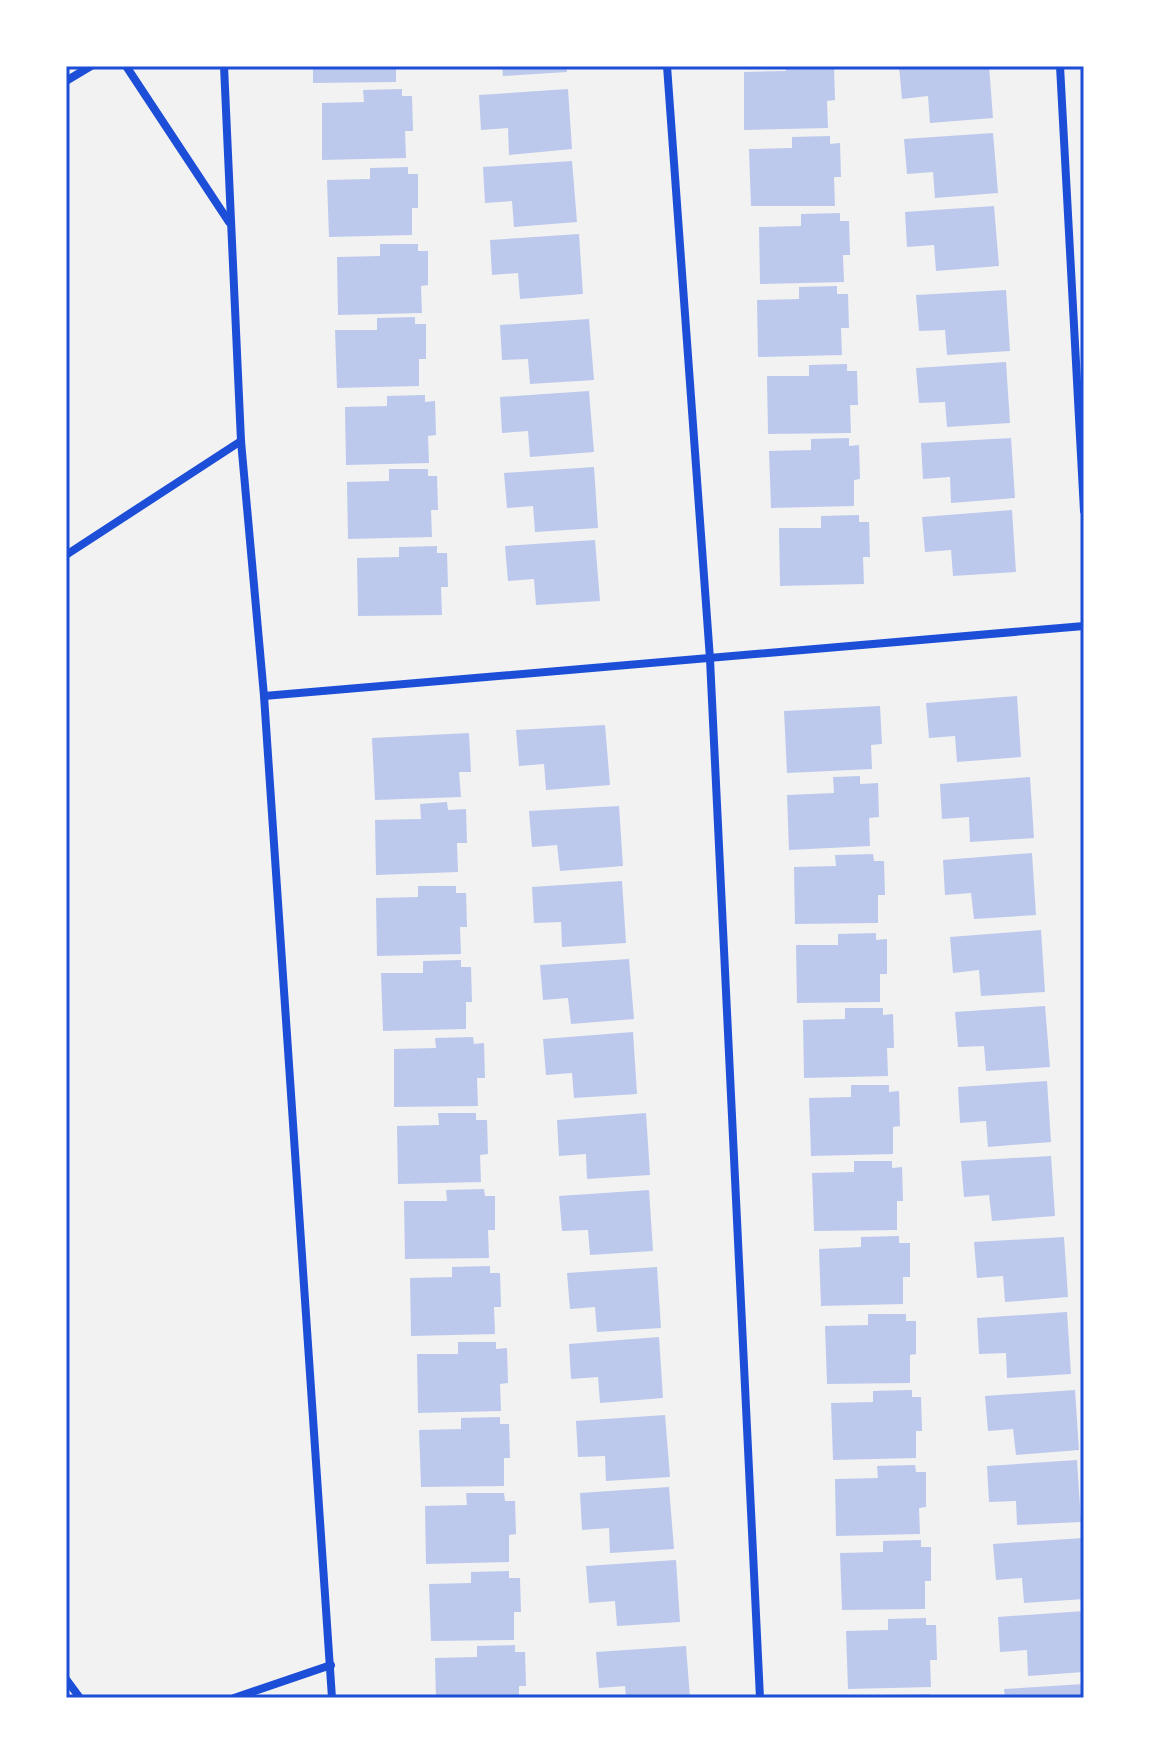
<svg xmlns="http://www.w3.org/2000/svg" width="1150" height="1764" font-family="'Source Sans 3',sans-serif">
  <rect width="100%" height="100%" fill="#f2f2f2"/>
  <g fill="#bdc9ec">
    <path d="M313,66H396V82L313,83Z"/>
    <path d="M502,66H566L567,72L503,76Z"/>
    <path d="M786,66H834L835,100L827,101L828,128L744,130V72L786,71Z"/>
    <path d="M899,66H989L993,118L930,123L928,96L902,99Z"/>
    <path d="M402,89V96H412L413,131H405L406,158L322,160V103L364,102L363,90Z"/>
    <path d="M568,89L572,149L509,155L508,128L481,130L479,95Z"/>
    <path d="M993,133L998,193L935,198L933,172L907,174L904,139Z"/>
    <path d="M830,136V144L840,143L841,177H834L835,206H751L749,149L792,148V137Z"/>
    <path d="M572,161L577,222L514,227L512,201L485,203L483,167Z"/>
    <path d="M408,167V174H418V208H412V235L329,237L327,180L370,179V168Z"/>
    <path d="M994,206L999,266L936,271L934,245L907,247L905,212Z"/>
    <path d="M840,213V221H849L850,255H843L844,282L760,284L759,227L801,226V214Z"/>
    <path d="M579,234L583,294L520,299L518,273L492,275L490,240Z"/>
    <path d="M380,244H418V251H428V285L421,286L422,313L338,315L337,257L380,256Z"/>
    <path d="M837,286V294H848L849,328H841L842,355L758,357L757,300L799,299V287Z"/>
    <path d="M1006,290L1010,351L947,355L945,330L919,331L916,295Z"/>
    <path d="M415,317V324H426V359H419V386L337,388L335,330H377V318Z"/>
    <path d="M589,319L594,380L530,384L528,359L502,360L500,325Z"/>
    <path d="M1006,362L1010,423L947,427L945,402L919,403L916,368Z"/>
    <path d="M847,364V371H857L858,405H850L851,433L768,434L767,376H809V365Z"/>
    <path d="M589,391L594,452L530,457L528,431L502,433L500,397Z"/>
    <path d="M425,395V402L435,401L436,435L428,436L429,463L346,465L345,407L387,406V396Z"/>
    <path d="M849,438V446L859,445L860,479L854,480V506L771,508L769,451L811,450V439Z"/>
    <path d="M1011,438L1015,498L951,503L950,477L923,479L921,443Z"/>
    <path d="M594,467L598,528L535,532L533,506L507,508L504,473Z"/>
    <path d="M389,469H428V476H437L438,510H431L432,537L348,539L347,482L389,481Z"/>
    <path d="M1012,510L1016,572L953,576L951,550L925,552L922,517Z"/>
    <path d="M859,515V522H869L870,557H863L864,584L780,586L779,528H821V516Z"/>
    <path d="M595,540L600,601L536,605L534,579L508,581L505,546Z"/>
    <path d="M437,546V553H447L448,587H441L442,615L358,616L357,558L399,557V547Z"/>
    <path d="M1017,696L1021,757L957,762L955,736L929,738L926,703Z"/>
    <path d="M880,706L882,744L871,745L872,769L787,773L784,711Z"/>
    <path d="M605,725L610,785L546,790L544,764L519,766L516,730Z"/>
    <path d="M469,733L471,772H459L461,797L375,800L372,738Z"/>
    <path d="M860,776V784L878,783L879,817L869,818L870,846L789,850L787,795L834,793L833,777Z"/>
    <path d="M1030,777L1034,838L970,842L969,817L942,819L940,784Z"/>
    <path d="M447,802L448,810L466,809L467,843H457L458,872L376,875L375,820L421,819L420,804Z"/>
    <path d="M619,806L623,866L560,871L557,845L532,847L529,811Z"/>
    <path d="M1032,853L1036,915L974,919L971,893L945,895L943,860Z"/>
    <path d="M873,854L874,861H884L885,895H878V923L795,924L794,867L836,866L835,855Z"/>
    <path d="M622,881L626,943L562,947L561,922L534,923L532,887Z"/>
    <path d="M418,886H456V893H466L467,927H460L461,954L377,956L376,898L418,897Z"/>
    <path d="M1041,930L1045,992L981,996L979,970L953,973L950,937Z"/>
    <path d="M876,933V940L887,939V974H880V1002L797,1003L796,945H838V934Z"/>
    <path d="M629,959L634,1019L571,1024L568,998L543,1000L540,965Z"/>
    <path d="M461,960V967H471L472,1002H466V1029L383,1031L381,973H423V961Z"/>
    <path d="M1045,1006L1050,1067L986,1071L984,1046L958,1047L955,1012Z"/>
    <path d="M845,1008H883V1015L893,1014L894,1048H887L888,1076L804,1078L803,1020L845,1019Z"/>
    <path d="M633,1032L637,1094L574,1098L572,1073L546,1075L543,1039Z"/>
    <path d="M473,1037L474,1044L484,1043L485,1078H477L478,1106L394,1107V1049L436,1048L435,1038Z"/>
    <path d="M1047,1081L1051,1142L988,1147L986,1121L960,1123L958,1087Z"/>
    <path d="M851,1085H889V1092L899,1091L900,1126L893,1127V1154L811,1156L809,1098L851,1097Z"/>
    <path d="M438,1113H476V1120H487L488,1154L480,1155L481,1182L398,1184L397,1126L439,1125Z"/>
    <path d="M646,1113L650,1175L587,1179L586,1154L559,1156L557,1120Z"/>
    <path d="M1051,1156L1055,1216L992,1221L989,1195L964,1197L961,1161Z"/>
    <path d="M854,1161H892V1168L902,1167L903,1201H897V1230L814,1231L812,1173L854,1172Z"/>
    <path d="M484,1189L485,1196H495V1230H488L489,1258L405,1259L404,1201H447L446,1190Z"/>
    <path d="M649,1190L653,1251L590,1255L588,1230L562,1231L559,1196Z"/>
    <path d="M899,1236V1243H910V1277H903V1304L821,1306L819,1249L861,1247V1237Z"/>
    <path d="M1064,1237L1068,1297L1005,1302L1003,1276L977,1278L974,1242Z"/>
    <path d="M490,1266V1273H500L501,1307H494L495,1334L411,1336L410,1278L452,1277V1267Z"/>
    <path d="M657,1267L661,1328L597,1332L595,1307L570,1309L567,1273Z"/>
    <path d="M1067,1312L1071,1374L1007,1378L1006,1353L979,1354L977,1318Z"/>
    <path d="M868,1314H906V1321H916V1354L910,1355V1383L827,1384L825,1326L868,1325Z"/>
    <path d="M659,1337L663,1398L600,1403L598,1377L571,1379L569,1344Z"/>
    <path d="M458,1342H496V1349L507,1348L508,1383L500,1384L501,1411L418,1413L417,1354H458Z"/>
    <path d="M912,1390V1397H921L922,1431H916V1458L833,1460L831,1403L873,1402V1391Z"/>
    <path d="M1075,1390L1079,1450L1016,1455L1013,1429L988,1431L985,1396Z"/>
    <path d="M665,1415L670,1477L606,1481L605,1456L578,1457L576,1421Z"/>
    <path d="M500,1417V1424H509L510,1458H504V1486L421,1487L419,1430L461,1429V1418Z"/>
    <path d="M1077,1460L1081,1522L1017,1525L1016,1501L989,1502L987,1466Z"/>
    <path d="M915,1465L916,1472H926V1507L919,1508L920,1534L836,1536L835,1479L878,1478L877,1466Z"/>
    <path d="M669,1487L674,1549L610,1553L609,1528L582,1530L580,1493Z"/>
    <path d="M466,1493H504L505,1501H515L516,1534L509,1535V1562L426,1564L425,1506L467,1505Z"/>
    <path d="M1083,1538L1084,1599L1024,1603L1022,1578L996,1580L993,1544Z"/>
    <path d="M921,1540V1547H931V1581H925V1609L842,1610L840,1553L883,1552V1541Z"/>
    <path d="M676,1560L680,1622L617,1626L615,1601L589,1603L586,1566Z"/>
    <path d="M509,1571V1578H520L521,1612H514V1640L431,1641L429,1584L471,1583V1572Z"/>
    <path d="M1084,1611V1672L1028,1676L1027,1650L1000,1652L998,1617Z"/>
    <path d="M926,1618V1625H936L937,1660H930L931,1687L848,1689L846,1631L888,1630V1619Z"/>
    <path d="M515,1645V1652H525L526,1686H519V1698H436L435,1658L477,1657V1646Z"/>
    <path d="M686,1646L690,1698H626L625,1686L599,1688L596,1652Z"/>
    <path d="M1084,1684V1698H1005L1004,1689Z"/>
    <path d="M930,1694V1698H892V1695Z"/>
  </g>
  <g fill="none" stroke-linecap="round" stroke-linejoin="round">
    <g stroke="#1d4ed8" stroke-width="8">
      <path d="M126,66L229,222"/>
      <path d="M224,66L241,441L264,696L332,1698"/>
      <path d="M667,66L710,659L760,1698"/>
      <path d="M1060,66L1084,511"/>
      <path d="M66,81L91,66"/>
      <path d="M66,555L241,441"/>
      <path d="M264,696L1084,626"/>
      <path d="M66,1679L80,1698"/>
      <path d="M234,1698L331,1665"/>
    </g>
  </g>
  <rect width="1150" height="1764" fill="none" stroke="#ffffff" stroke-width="136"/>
  <rect x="68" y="68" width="1014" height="1628" fill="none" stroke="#1d4ed8" stroke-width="3"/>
</svg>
